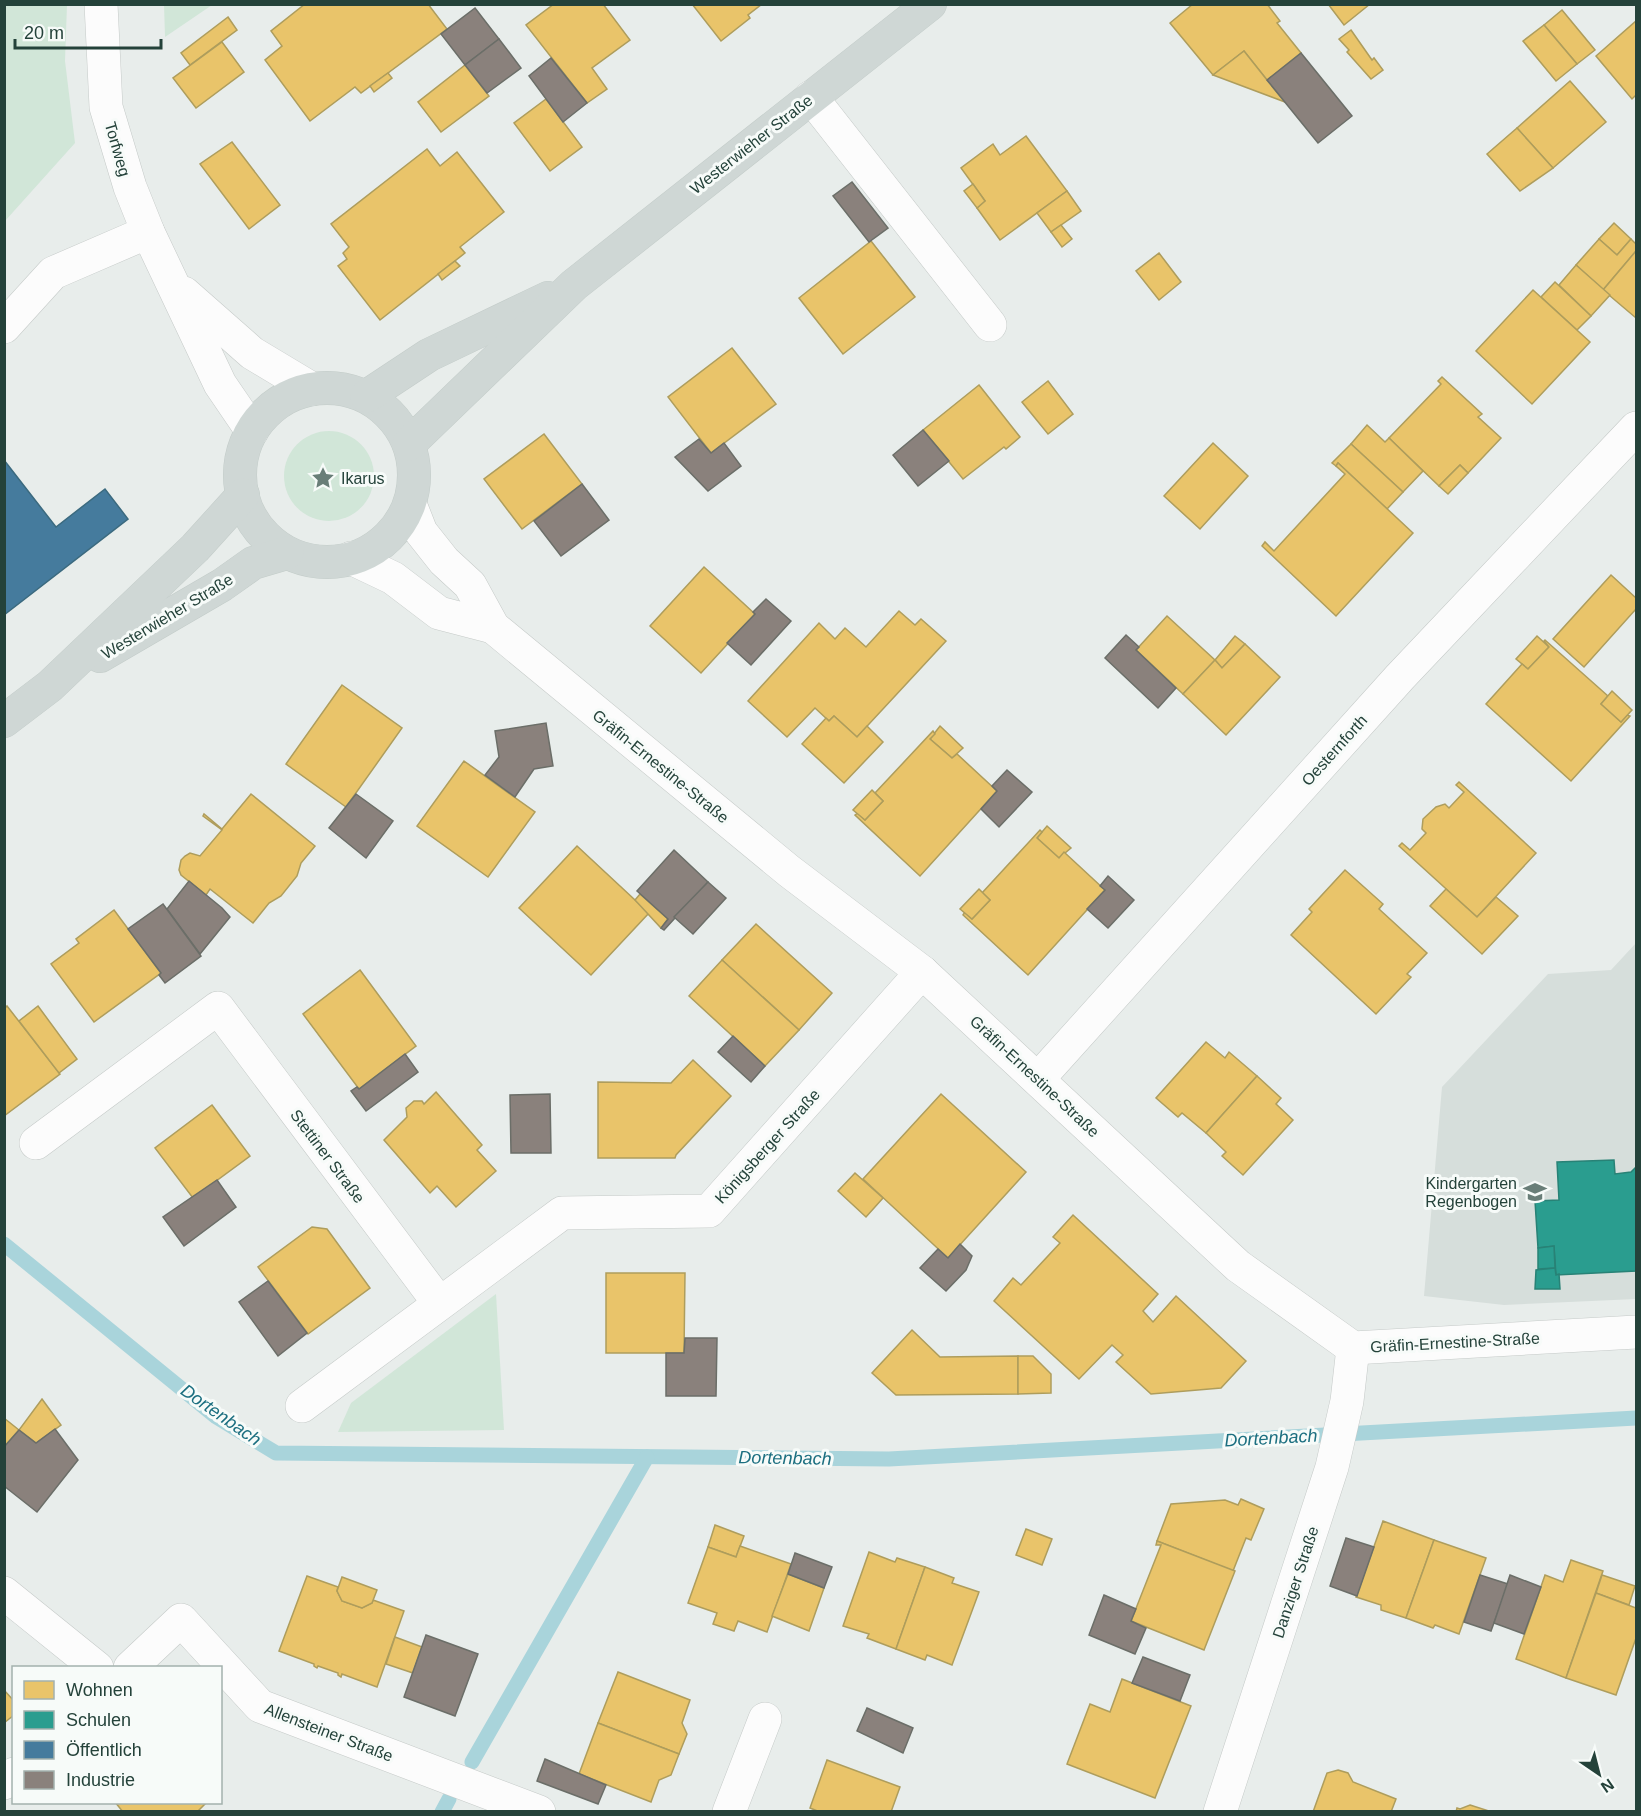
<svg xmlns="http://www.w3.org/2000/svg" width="1641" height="1816" font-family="Helvetica,sans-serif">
  <rect width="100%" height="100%" fill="#e8edeb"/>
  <path fill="#d6dedb" d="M1636,943V1299L1504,1305L1424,1296L1442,1087L1548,974L1611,970Z"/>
  <g fill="#d1e6d8">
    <path d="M5,4L67,5L65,61L75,143L5,221Z"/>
    <path d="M164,4H212V5L165,37Z"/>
    <circle cx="329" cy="476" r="45"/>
    <path d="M496,1294L504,1430L338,1432L351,1403Z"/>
  </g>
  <g fill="#e9c46a" stroke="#ae9d5c" stroke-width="1.5">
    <path d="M305,4H428L447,29L361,93L355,87L310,121L265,60L282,46L271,31Z"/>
    <path d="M554,4H603L630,40L592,68L607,89L587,103L526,25Z"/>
    <path d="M692,4H762L748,15L750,18L721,41Z"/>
    <path d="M1193,4H1267L1280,21L1277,23L1301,53L1267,80L1244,51L1213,75L1170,23Z"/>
    <path d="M1328,4H1370L1344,25Z"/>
    <path d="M1562,10L1595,50L1577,64L1544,25Z"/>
    <path d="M228,17L237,30L190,65L181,53Z"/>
    <path d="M1636,21V95L1632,99L1596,56Z"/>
    <path d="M1544,25L1577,64L1556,81L1523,41Z"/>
    <path d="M1351,30L1372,60L1374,58L1383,70L1371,79L1347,52L1349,50L1339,39Z"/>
    <path d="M222,42L244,72L196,108L173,78Z"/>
    <path d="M1244,51L1267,80L1285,102L1213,75Z"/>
    <path d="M465,65L489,96L441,132L418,102Z"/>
    <path d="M388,73L392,78L374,92L370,86Z"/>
    <path d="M1570,81L1606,122L1553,168L1517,128Z"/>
    <path d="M546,99L582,147L550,171L514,123Z"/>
    <path d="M1517,128L1553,168L1520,191L1487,154Z"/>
    <path d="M1026,136L1067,191L1000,240L977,208L985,201L961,168L993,144L1000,155Z"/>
    <path d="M232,142L280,205L249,229L200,164Z"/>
    <path d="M427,149L440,166L457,152L504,212L460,247L465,253L380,320L338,266L347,259L343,253L349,247L331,224Z"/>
    <path d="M973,184L985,201L977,208L964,191Z"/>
    <path d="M1067,191L1081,211L1051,232L1037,213Z"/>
    <path d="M1614,223L1631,239L1617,255L1599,239Z"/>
    <path d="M1061,225L1072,239L1062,247L1051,232Z"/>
    <path d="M1599,239L1617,255L1631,239L1636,244V251L1603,290L1576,265Z"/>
    <path d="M871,241L915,297L843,354L799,298Z"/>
    <path d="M1636,251V318L1603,290Z"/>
    <path d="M1159,253L1181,282L1159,300L1136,271Z"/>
    <path d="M455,261L460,266L442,280L438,274Z"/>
    <path d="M1576,265L1610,295L1591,316L1559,285Z"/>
    <path d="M1555,282L1591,316L1577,330L1541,297Z"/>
    <path d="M1533,290L1590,342L1532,404L1476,351Z"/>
    <path d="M732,348L776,404L711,453L668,397Z"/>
    <path d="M1442,377L1482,414L1478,417L1501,438L1468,473L1460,465L1439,486L1389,438L1441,384L1438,381Z"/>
    <path d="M1048,381L1073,414L1048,434L1022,402Z"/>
    <path d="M979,385L1020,437L1006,449L1004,447L963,479L923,430Z"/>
    <path d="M1367,425L1385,442L1389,438L1423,471L1403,492L1351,444Z"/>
    <path d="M544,434L582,484L522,529L484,479Z"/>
    <path d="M1213,443L1248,476L1200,529L1164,496Z"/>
    <path d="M1351,444L1403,492L1387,509L1338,463L1336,466L1332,463Z"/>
    <path d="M1338,463L1413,533L1336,616L1262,546L1265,542L1274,551L1345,474L1336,466Z"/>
    <path d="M1460,465L1468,473L1448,494L1439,486Z"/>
    <path d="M704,567L755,614L701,673L650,626Z"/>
    <path d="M1611,575L1636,598V609L1584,667L1553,639Z"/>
    <path d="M899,611L915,625L921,619L946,641L857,737L834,716L829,721L815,708L787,737L748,701L819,623L835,639L845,628L866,647Z"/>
    <path d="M1167,616L1215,660L1183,694L1136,650Z"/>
    <path d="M1235,636L1245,644L1222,668L1215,660Z"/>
    <path d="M1537,636L1549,647L1528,669L1516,659Z"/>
    <path d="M1545,640L1608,696L1601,704L1621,722L1627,715L1630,716L1571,781L1486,704L1522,664L1528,669L1549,647L1544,641Z"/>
    <path d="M1245,644L1280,677L1226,735L1183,694L1215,660L1222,668Z"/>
    <path d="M342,685L402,728L346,807L286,764Z"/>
    <path d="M1612,691L1632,710L1621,722L1601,704Z"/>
    <path d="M834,716L857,737L867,726L883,742L844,783L802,744L826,718L829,721Z"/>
    <path d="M940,726L963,748L952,758L930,739Z"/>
    <path d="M933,731L935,734L930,739L952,758L957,754L997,791L920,876L855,815L858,813L865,820L883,801L875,793Z"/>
    <path d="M464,761L535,812L488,877L417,826Z"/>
    <path d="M1459,782L1536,853L1477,917L1399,846L1402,843L1410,850L1426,833L1422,829L1423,819L1436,807L1445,804L1449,808L1464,792L1456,785Z"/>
    <path d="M872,790L883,801L865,820L853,810Z"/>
    <path d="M251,794L315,846L301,863L297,876L281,896L269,903L253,923L210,889L206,895L181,875L179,870L181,860L185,856L190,853L200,856L222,830L203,816L204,814L222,829Z"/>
    <path d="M1047,826L1071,848L1059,858L1037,838Z"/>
    <path d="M1040,830L1042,832L1037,838L1059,858L1064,852L1105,890L1028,975L963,915L965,912L972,919L990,900L982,893Z"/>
    <path d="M577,846L649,913L591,975L519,908Z"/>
    <path d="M1345,870L1383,904L1379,909L1427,953L1407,974L1411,977L1376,1014L1291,935L1312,912L1309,909Z"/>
    <path d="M979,889L990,900L972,919L960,909Z"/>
    <path d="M1446,889L1477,917L1496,897L1518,916L1482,954L1430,906Z"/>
    <path d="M640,894L668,919L661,928L635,900Z"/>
    <path d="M114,910L161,973L94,1022L51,964L79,943L76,939Z"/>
    <path d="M756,924L832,993L799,1030L722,960Z"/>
    <path d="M722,960L799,1030L765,1066L689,996Z"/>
    <path d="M360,970L416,1046L359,1089L303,1014Z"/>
    <path d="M7,1006L60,1074L4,1116V1009Z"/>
    <path d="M38,1006L77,1059L59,1073L19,1021Z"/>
    <path d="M1206,1042L1225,1058L1229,1052L1257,1076L1206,1133L1182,1113L1178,1117L1156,1098Z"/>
    <path d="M693,1060L731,1096L676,1155L675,1158H598V1082L671,1083Z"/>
    <path d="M1257,1076L1281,1098L1276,1104L1293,1120L1243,1175L1222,1156L1226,1152L1206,1133Z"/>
    <path d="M436,1092L482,1145L477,1150L496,1171L456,1207L437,1186L430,1193L384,1140L407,1117L406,1108L414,1101H422L424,1104Z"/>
    <path d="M941,1094L1026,1172L948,1258L863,1179Z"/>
    <path d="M212,1105L250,1156L193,1198L155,1148Z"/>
    <path d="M855,1173L883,1198L866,1217L838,1191Z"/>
    <path d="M1073,1215L1158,1294L1143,1311L1153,1322L1176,1296L1246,1361L1221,1388L1151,1394L1116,1362L1123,1355L1112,1345L1079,1379L994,1301L1013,1278L1021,1285L1060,1243L1053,1237Z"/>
    <path d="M312,1227L327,1229L370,1288L308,1334L258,1267Z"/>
    <path d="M606,1273H685L684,1353H606Z"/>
    <path d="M912,1330L940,1357L1018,1356V1394L896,1395L872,1373Z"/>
    <path d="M1018,1356H1033L1051,1374V1393L1018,1394Z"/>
    <path d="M42,1399L61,1425L36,1443L19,1430Z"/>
    <path d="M4,1418L19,1430L4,1447Z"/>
    <path d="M1241,1499L1264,1509L1251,1540L1246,1538L1233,1571L1157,1541L1171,1504L1225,1500L1238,1505Z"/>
    <path d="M1383,1521L1434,1540L1406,1618L1381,1610V1605L1356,1597Z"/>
    <path d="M715,1525L744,1536L736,1557L708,1547Z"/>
    <path d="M1026,1529L1052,1539L1042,1565L1016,1555Z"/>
    <path d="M1434,1540L1486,1558L1459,1634L1435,1625L1433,1628L1406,1618Z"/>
    <path d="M1157,1541L1235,1571L1204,1650L1131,1621L1161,1545H1156Z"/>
    <path d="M740,1546L791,1564L767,1632L738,1621L734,1631L713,1624L717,1613L688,1603L708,1547L736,1557Z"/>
    <path d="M869,1552L895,1562L897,1558L925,1567L896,1649L867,1638L869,1634L843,1626Z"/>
    <path d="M1571,1560L1603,1571L1566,1678L1516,1659L1545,1575L1563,1582Z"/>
    <path d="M925,1567L954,1578L952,1583L979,1592L952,1665L927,1655L925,1660L896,1649Z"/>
    <path d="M788,1574L824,1588L809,1631L772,1616Z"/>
    <path d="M1602,1575L1635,1586L1629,1605L1596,1593Z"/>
    <path d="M307,1576L338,1587L337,1591L342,1601L362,1608L372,1603L373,1600L404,1611L377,1687L342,1674L341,1677L338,1675V1673L318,1666L317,1668L314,1666V1664L279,1651Z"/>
    <path d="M342,1577L377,1590L372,1603L362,1608L342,1601L337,1591Z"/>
    <path d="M1596,1593L1636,1608V1638L1616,1695L1566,1678Z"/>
    <path d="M395,1637L422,1647L413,1673L386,1664Z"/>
    <path d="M618,1672L690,1700L682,1723L687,1734L679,1754L598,1723Z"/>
    <path d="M1122,1679L1191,1706L1155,1798L1067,1764L1090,1704L1110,1712Z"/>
    <path d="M4,1690L14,1701V1715L4,1723Z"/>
    <path d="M598,1723L679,1754L671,1775L659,1780L651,1802L579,1774Z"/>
    <path d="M827,1760L900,1787L891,1812H820L810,1808Z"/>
    <path d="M1338,1770L1348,1773L1353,1782L1396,1799L1391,1812H1313L1327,1773Z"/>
    <path d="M115,1802H207L197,1812H123Z"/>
    <path d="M1470,1805L1489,1811V1812H1456L1457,1808L1460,1809Z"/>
  </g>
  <g fill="#2a9d8f" stroke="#288276" stroke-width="1.5">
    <path d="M1614,1160L1615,1174L1631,1172L1636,1167V1271L1556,1275L1554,1246L1538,1248L1535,1201L1559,1200L1557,1162Z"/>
    <path d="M1554,1246L1555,1268L1538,1269V1248Z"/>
    <path d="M1555,1268L1556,1275L1559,1274L1560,1289H1535L1536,1270Z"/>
  </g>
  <path fill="#457b9d" stroke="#3b6a7f" stroke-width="1.5" d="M4,460L56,527L105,489L128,519L4,615Z"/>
  <g fill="#8a817c" stroke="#6b6e68" stroke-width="1.5">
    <path d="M475,8L499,39L465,65L441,34Z"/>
    <path d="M499,39L521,68L487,93L465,65Z"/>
    <path d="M1301,53L1352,116L1318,143L1267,80Z"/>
    <path d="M551,58L587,103L563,122L529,76Z"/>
    <path d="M852,182L888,228L869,242L833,196Z"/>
    <path d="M923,430L949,461L918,486L893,455Z"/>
    <path d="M699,439L711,453L724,443L741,466L708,491L675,457Z"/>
    <path d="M582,484L609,520L561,556L534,521Z"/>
    <path d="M766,599L791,621L751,665L727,643L755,614L753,612Z"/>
    <path d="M1126,635L1139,647L1136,650L1176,688L1158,708L1105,658Z"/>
    <path d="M546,723L553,766L534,769L515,797L485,775L499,757L495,731Z"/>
    <path d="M1007,770L1032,792L999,827L981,809L997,791L992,786Z"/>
    <path d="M356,794L393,821L366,858L329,828Z"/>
    <path d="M674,850L708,882L664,930L661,928L668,919L637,891Z"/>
    <path d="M1108,876L1134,900L1108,928L1087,909L1105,890L1100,886Z"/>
    <path d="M189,881L222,908L230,917L200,954L167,909Z"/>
    <path d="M708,882L726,898L693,934L674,917Z"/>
    <path d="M163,904L201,956L165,983L159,975L161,973L128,929Z"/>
    <path d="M733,1036L765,1066L751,1082L718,1052Z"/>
    <path d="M405,1054L418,1072L366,1111L351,1091L357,1087L359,1089Z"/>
    <path d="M550,1094L551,1153H511L510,1095Z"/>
    <path d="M217,1180L236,1207L184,1246L163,1217Z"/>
    <path d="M960,1244L972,1256L966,1270L946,1291L920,1268L938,1249L948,1258Z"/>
    <path d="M268,1281L307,1333L278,1356L239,1302Z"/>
    <path d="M685,1338H717L716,1396H666V1353H684Z"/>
    <path d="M55,1429L78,1460L37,1512L4,1486V1447L19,1430L36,1443Z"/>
    <path d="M1346,1538L1374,1547L1357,1596L1330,1586Z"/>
    <path d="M795,1553L832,1567L824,1588L788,1574Z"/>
    <path d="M1480,1575L1508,1584L1491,1631L1464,1622Z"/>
    <path d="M1510,1575L1541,1587L1524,1634L1494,1623Z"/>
    <path d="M1104,1595L1136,1609L1131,1621L1146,1628L1135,1654L1089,1635Z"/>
    <path d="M426,1635L478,1654L455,1716L404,1697Z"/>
    <path d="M1143,1657L1190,1675L1180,1701L1132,1683Z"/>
    <path d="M867,1708L913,1728L903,1753L857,1731Z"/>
    <path d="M545,1759L606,1785L598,1804L537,1781Z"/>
  </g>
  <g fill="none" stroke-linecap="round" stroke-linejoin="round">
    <g stroke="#a9d4db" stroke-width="15">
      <path d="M4,1244L215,1416L276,1453L889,1459L1636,1418"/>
      <path d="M472,1762L647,1457"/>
      <path d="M442,1812L449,1799"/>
    </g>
    <g stroke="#c5cac8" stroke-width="34">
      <g id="minor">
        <path d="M101,4L106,107L130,187L148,232L220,384L252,431"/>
        <path d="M811,97L990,325"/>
        <path d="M184,293L252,353L312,389"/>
        <path d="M4,327L53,273L148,232"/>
        <path d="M410,504L421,532L444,561L470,585L493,627L789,871L922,972L1238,1266L1353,1348L1636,1332"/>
        <path d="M351,558L393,578L439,613L493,627"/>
        <path d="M1038,1079L1400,677L1636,428"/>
        <path d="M36,1143L218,1008L439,1303"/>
        <path d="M302,1406L562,1213L709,1211L922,972"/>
        <path d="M4,1593L97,1668"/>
        <path d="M130,1668L181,1620L260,1706L539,1812"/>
        <path d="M4,1783L14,1774"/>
        <path d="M729,1812L765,1719"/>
        <path d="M1220,1812L1332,1467L1347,1401L1353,1348"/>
      </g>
    </g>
    <g stroke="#c3ccc9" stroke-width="34">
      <g id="major">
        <circle cx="327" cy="475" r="87"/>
        <path d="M367,396L429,355L548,298"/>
        <path d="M409,444L574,285L930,4"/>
        <path d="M100,656L222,585L253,563L287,553"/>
        <path d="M4,721L50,686L195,548L243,495"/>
      </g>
    </g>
    <use href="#minor" stroke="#fcfcfc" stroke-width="33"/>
    <use href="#major" stroke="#cfd7d5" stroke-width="33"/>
  </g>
  <defs>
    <g id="sight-bare" transform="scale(1.8)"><path d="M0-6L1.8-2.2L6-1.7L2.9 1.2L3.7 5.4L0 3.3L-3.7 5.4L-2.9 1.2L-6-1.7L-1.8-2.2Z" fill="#697e78" stroke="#f7fbf9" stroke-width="2.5" paint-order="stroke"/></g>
    <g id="school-bare" transform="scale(1.8)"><path d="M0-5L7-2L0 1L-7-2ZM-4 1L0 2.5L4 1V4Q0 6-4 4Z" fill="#697e78" stroke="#f7fbf9" stroke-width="2.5" paint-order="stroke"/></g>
  </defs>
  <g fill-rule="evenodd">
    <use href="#sight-bare" x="323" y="478"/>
    <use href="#school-bare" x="1535" y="1192"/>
  </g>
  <g text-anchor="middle" stroke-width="6" stroke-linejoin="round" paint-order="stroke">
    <g font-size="16" fill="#24423a" stroke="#f7fbf9">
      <text transform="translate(751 144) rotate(-38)" y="6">Westerwieher Straße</text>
      <text transform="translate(118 149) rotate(74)" y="6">Torfweg</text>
      <text transform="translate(167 616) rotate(-31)" y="6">Westerwieher Straße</text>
      <text transform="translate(1334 750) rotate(-48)" y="6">Oesternforth</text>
      <text transform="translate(661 766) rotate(39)" y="6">Gräfin-Ernestine-Straße</text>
      <text transform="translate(1035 1076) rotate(43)" y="6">Gräfin-Ernestine-Straße</text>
      <text transform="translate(767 1146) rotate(-48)" y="6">Königsberger Straße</text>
      <text transform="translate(328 1156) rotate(53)" y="6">Stettiner Straße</text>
      <text transform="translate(1455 1342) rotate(-3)" y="6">Gräfin-Ernestine-Straße</text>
      <text transform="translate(1295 1582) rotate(-72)" y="6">Danziger Straße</text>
      <text transform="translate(329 1732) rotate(21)" y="6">Allensteiner Straße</text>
    </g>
    <g font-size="16" fill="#24423a" stroke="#f7fbf9" text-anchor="start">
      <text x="341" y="484">Ikarus</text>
      <text x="1517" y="1189" text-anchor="end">Kindergarten<tspan x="1517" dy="18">Regenbogen</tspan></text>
    </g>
    <g font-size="18" font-style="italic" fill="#1c6f80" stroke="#f7fbf9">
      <text transform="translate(221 1415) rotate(35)" y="6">Dortenbach</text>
      <text transform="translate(1271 1438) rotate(-3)" y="6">Dortenbach</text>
      <text transform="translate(785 1458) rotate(1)" y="6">Dortenbach</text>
    </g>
  </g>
  <rect width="1641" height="1816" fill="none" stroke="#24423a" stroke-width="12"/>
  <rect x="12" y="1666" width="210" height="138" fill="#f7fbf9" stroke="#a3b1ad" stroke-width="1.5"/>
  <rect x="24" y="1681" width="30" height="18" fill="#e9c46a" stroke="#a3b1ad" stroke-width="1.5"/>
  <text x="66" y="1696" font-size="18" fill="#24423a">Wohnen</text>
  <rect x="24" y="1711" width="30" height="18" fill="#2a9d8f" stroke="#a3b1ad" stroke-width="1.5"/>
  <text x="66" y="1726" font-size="18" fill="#24423a">Schulen</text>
  <rect x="24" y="1741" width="30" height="18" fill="#457b9d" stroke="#a3b1ad" stroke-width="1.5"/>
  <text x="66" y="1756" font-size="18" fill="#24423a">Öffentlich</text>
  <rect x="24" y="1771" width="30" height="18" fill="#8a817c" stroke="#a3b1ad" stroke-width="1.5"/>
  <text x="66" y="1786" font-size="18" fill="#24423a">Industrie</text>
  <g transform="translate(1599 1774) rotate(145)" stroke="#f7fbf9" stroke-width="4.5" paint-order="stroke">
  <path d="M0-4.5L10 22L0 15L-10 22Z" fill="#24423a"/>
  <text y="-9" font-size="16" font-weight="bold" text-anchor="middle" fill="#24423a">N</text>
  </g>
  <path d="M15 39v9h146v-9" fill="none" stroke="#24423a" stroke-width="3"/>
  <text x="24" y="39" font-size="18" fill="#24423a" stroke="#f7fbf9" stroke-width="4.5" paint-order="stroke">20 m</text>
</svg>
